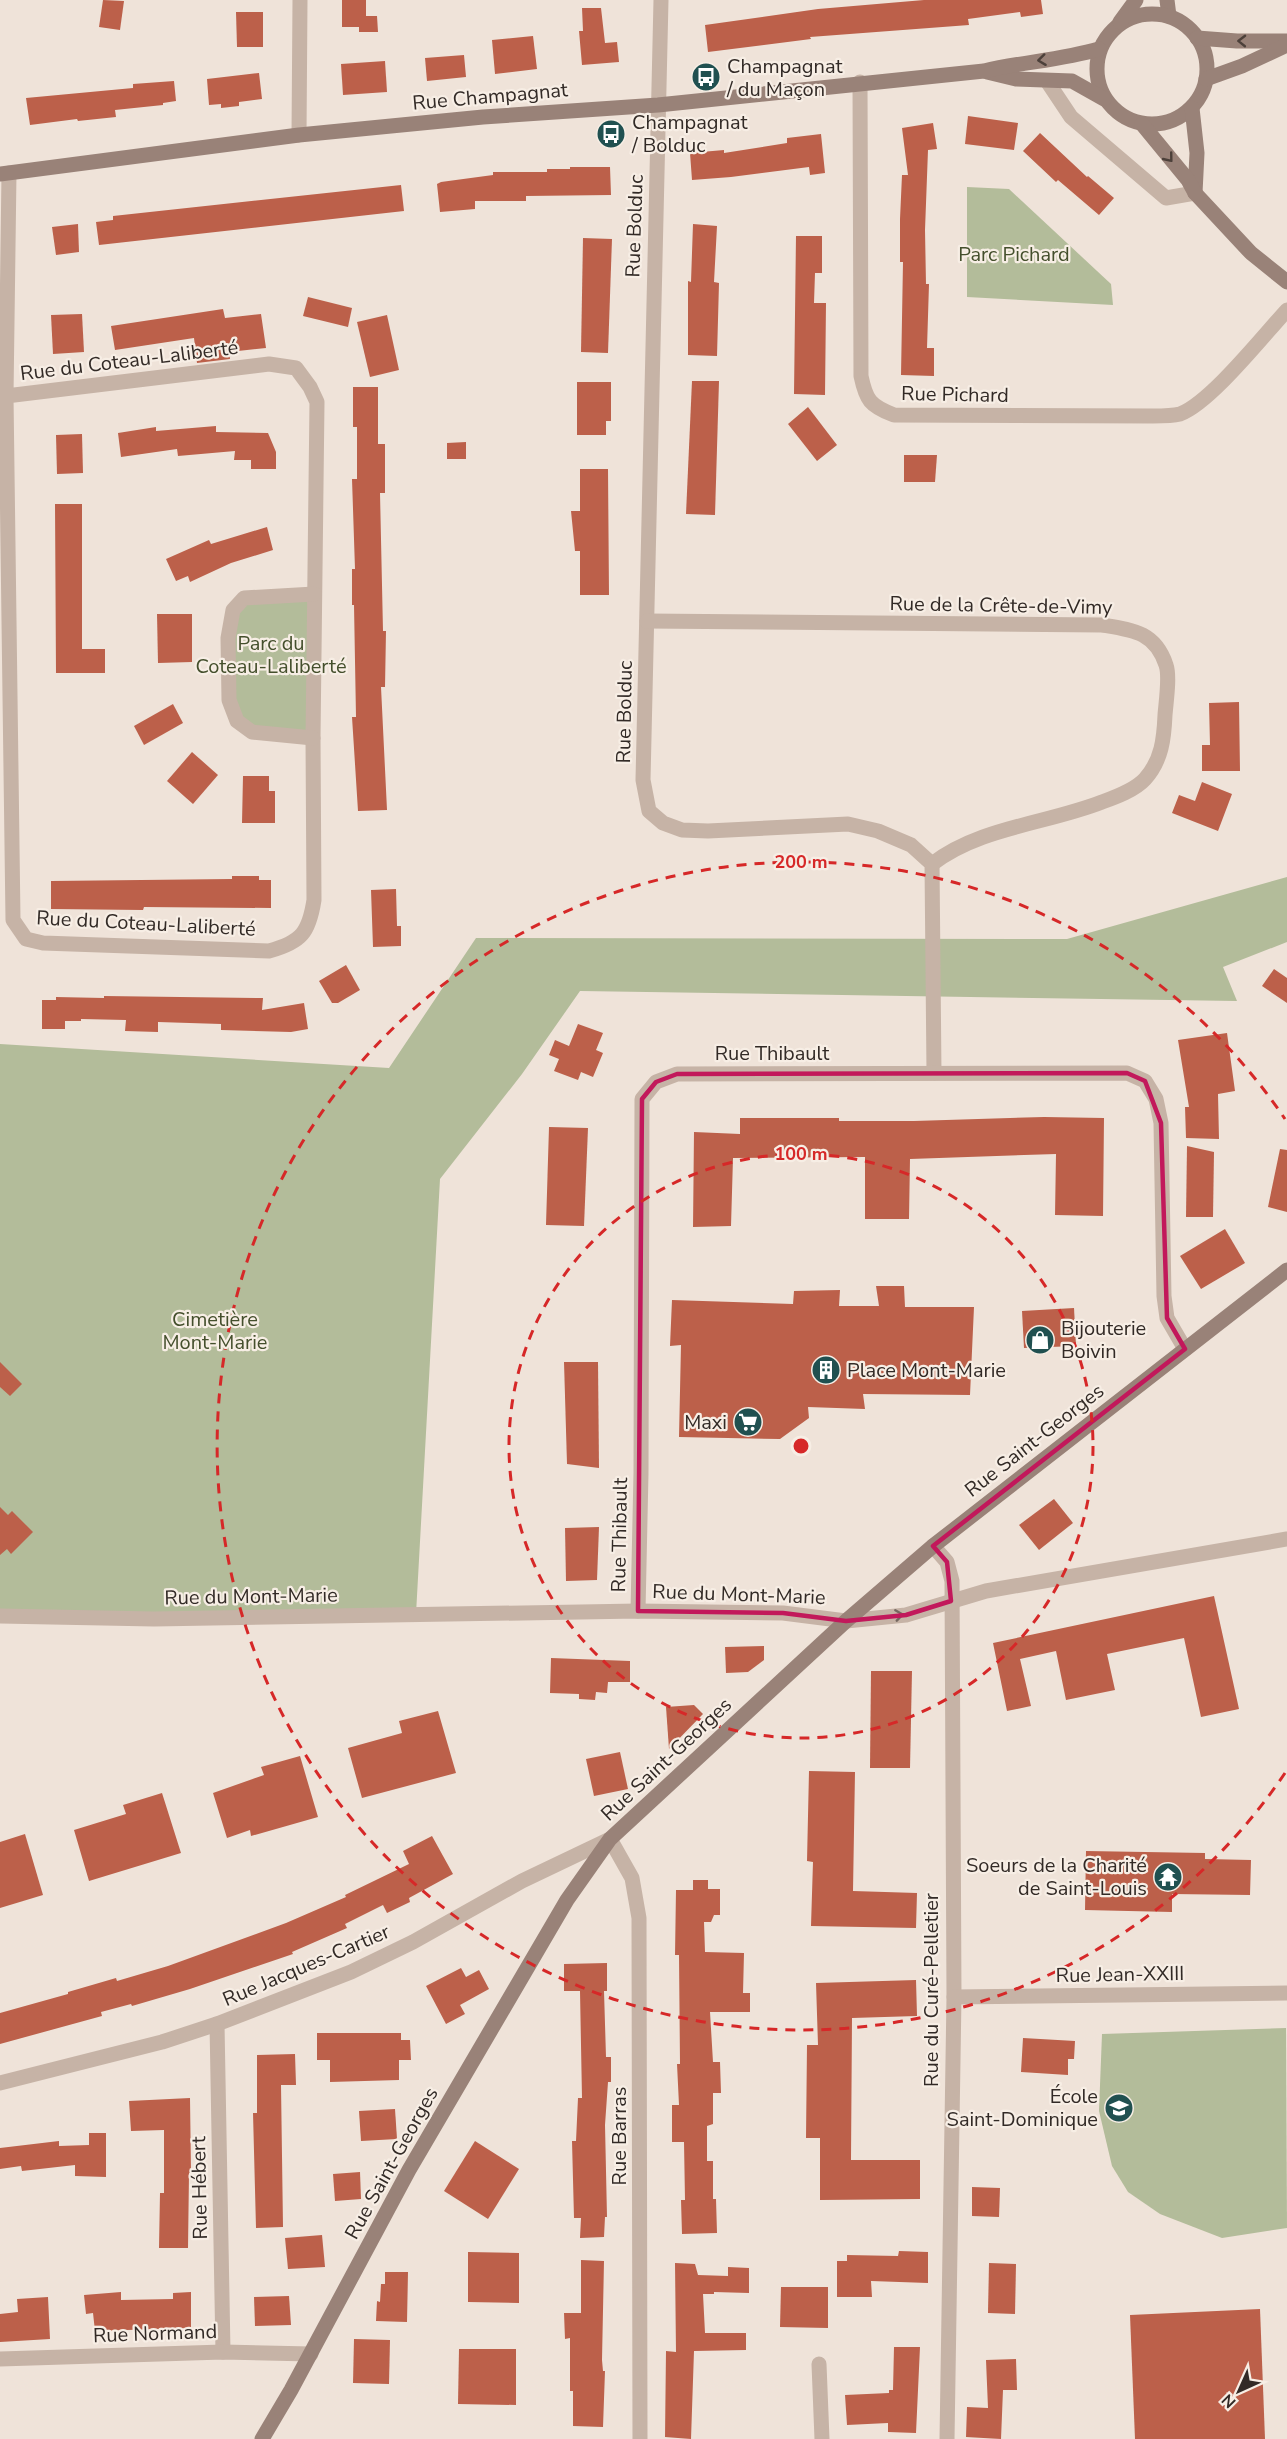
<svg xmlns="http://www.w3.org/2000/svg" width="1287" height="2439" font-family="'Nunito Sans',sans-serif">
  <rect width="100%" height="100%" fill="#efe3d9"/>
  <g fill="#b3bc9a">
    <path d="M967,187L1009,189L1111,284L1113,305L967,297Z"/>
    <path d="M314,594L313,738L266,734L237,721L228,638L244,598Z"/>
    <path d="M1287,877V942L1223,967L1237,1001L580,991L522,1074L440,1179L416,1614L0,1616V1044L389,1068L476,938L1067,939Z"/>
    <path d="M1286,2028L1287,2228L1222,2238L1160,2214L1128,2192L1112,2166L1099,2111L1102,2034Z"/>
  </g>
  <g fill="#bc604a">
    <path d="M103,0L124,1L120,30L99,27Z"/>
    <path d="M342,0H366V16H377L378,32H359V27H342Z"/>
    <path d="M924,0H1041L1043,14L1021,17L1020,12L968,19L969,25L810,37L811,39L708,52L705,25L818,9Z"/>
    <path d="M582,8H601L605,43L617,42L619,62L582,65L579,31H583Z"/>
    <path d="M236,12H263V47H237Z"/>
    <path d="M533,36L537,69L495,74L492,40Z"/>
    <path d="M464,55L466,77L427,81L425,58Z"/>
    <path d="M385,61L387,92L343,95L341,64Z"/>
    <path d="M259,73L262,99L239,102V106L221,108V104L209,105L207,79Z"/>
    <path d="M174,81L176,101L163,103V105L115,110L116,117L78,121L77,119L30,125L26,98L133,88V84Z"/>
    <path d="M968,116L1018,123L1014,150L965,144Z"/>
    <path d="M933,123L937,149L928,150L925,230L926,284H929L927,348H934V376L901,375L903,262H900V219L902,175H908L902,128Z"/>
    <path d="M1040,133L1087,177L1088,176L1114,198L1099,215L1058,180L1056,182L1023,151Z"/>
    <path d="M821,134L825,173L810,175L809,167L731,177L692,180L690,153L724,150V153L787,143V138Z"/>
    <path d="M570,167H610L611,195L526,196V201H475V209L440,212L437,184L441,182L493,175V172H547V169H570Z"/>
    <path d="M401,185L404,211L99,245L96,222L113,220V216Z"/>
    <path d="M78,224L79,252L56,255L52,227Z"/>
    <path d="M693,224L717,226L714,282L719,283L717,356L688,355V281L691,282Z"/>
    <path d="M796,236H822V273H815L814,303H826L825,395L794,394Z"/>
    <path d="M583,238L612,239L608,353L581,352Z"/>
    <path d="M308,297L352,308L348,327L303,316Z"/>
    <path d="M223,309L225,318L261,314L266,348L229,352L230,359L197,363L194,338L115,350L111,326Z"/>
    <path d="M82,314L84,352L53,354L51,315Z"/>
    <path d="M387,315L399,370L370,377L357,322Z"/>
    <path d="M692,381H719L715,515L686,514Z"/>
    <path d="M577,382H611V421H606V435H577Z"/>
    <path d="M353,387H378V444H385V493H380L383,631H386L385,687H381L387,810L358,811L352,717H356L354,605H352V569H355L352,479H357V427H353Z"/>
    <path d="M808,407L837,445L817,461L788,424Z"/>
    <path d="M216,426V432L268,433L276,452V469H251V460H234L235,451L178,456L177,449L121,457L118,433L156,427V431Z"/>
    <path d="M82,434L83,473L57,474L56,435Z"/>
    <path d="M466,442V459H447V443Z"/>
    <path d="M904,455H937L935,482H904Z"/>
    <path d="M580,469H608L609,595H580V551H575L571,511H580Z"/>
    <path d="M55,504H82V649H105V673H56Z"/>
    <path d="M267,527L273,550L231,563L190,582L188,576L176,581L166,559L209,540L211,544Z"/>
    <path d="M157,614H192V662L158,663Z"/>
    <path d="M1239,702L1240,771H1202V745H1210L1209,703Z"/>
    <path d="M173,704L183,723L144,745L134,726Z"/>
    <path d="M192,752L218,775L193,804L167,781Z"/>
    <path d="M243,776H269V791H275V823H242Z"/>
    <path d="M1202,782L1232,794L1218,831L1172,813L1179,795L1195,801Z"/>
    <path d="M232,876H259V880H271V908L144,907L143,910L51,909V881L232,879Z"/>
    <path d="M396,889L397,926H401V946L373,947L371,890Z"/>
    <path d="M346,965L360,990L338,1003H332L319,981Z"/>
    <path d="M1274,969L1287,978V1003L1262,986Z"/>
    <path d="M104,996L263,998L262,1010L304,1003L308,1029L291,1032L221,1030V1024L158,1022V1032L125,1031L126,1020L81,1019V1021H65V1029H42V1000H56V997L104,998Z"/>
    <path d="M578,1024L603,1033L596,1050L603,1053L593,1077L581,1072L578,1080L554,1071L559,1059L549,1055L555,1040L569,1046Z"/>
    <path d="M1227,1033L1235,1091L1218,1094L1219,1139L1186,1138L1185,1107H1189L1178,1040Z"/>
    <path d="M1044,1117L1104,1118L1103,1216L1055,1215L1056,1154L910,1159L909,1219H865V1157L733,1158L731,1226L693,1227L694,1132L740,1134V1118H839V1121H914Z"/>
    <path d="M549,1127L588,1128L584,1226L546,1225Z"/>
    <path d="M1187,1146L1214,1152L1213,1217H1186Z"/>
    <path d="M1280,1149L1287,1150V1212L1268,1207Z"/>
    <path d="M1225,1229L1245,1263L1201,1289L1180,1256Z"/>
    <path d="M876,1286H904L905,1307H974L970,1395L863,1394L865,1409L808,1407L809,1418L780,1439L679,1437L681,1345L670,1346L672,1300L793,1304L794,1291L840,1290L839,1306H879Z"/>
    <path d="M1074,1308L1076,1346L1024,1348L1022,1311Z"/>
    <path d="M0,1362L22,1384L10,1396L0,1387Z"/>
    <path d="M564,1362H598L599,1468L567,1464Z"/>
    <path d="M1054,1499L1073,1523L1039,1550L1019,1525Z"/>
    <path d="M0,1507L8,1515L12,1511L33,1532L11,1554L7,1549L0,1555Z"/>
    <path d="M599,1527L597,1580L566,1581L565,1528Z"/>
    <path d="M1214,1596L1239,1709L1201,1717L1184,1638L1107,1654L1115,1690L1066,1700L1056,1651L1020,1659L1031,1706L1007,1711L993,1643Z"/>
    <path d="M764,1646V1660L748,1672L726,1673L725,1647Z"/>
    <path d="M551,1658L630,1661V1682H608L607,1693L596,1692L595,1700L579,1699V1694L550,1693Z"/>
    <path d="M871,1671H912L910,1768H870Z"/>
    <path d="M694,1705L703,1714L669,1749L666,1707Z"/>
    <path d="M438,1711L456,1773L362,1798L348,1748L402,1733L399,1721Z"/>
    <path d="M620,1752L628,1789L594,1796L586,1759Z"/>
    <path d="M300,1756L318,1817L251,1836L250,1830L227,1838L213,1793L264,1775L261,1767Z"/>
    <path d="M809,1771L855,1772L853,1891L917,1893L916,1928L811,1926L813,1862L807,1861Z"/>
    <path d="M162,1793L181,1853L89,1881L74,1830L126,1814L123,1805Z"/>
    <path d="M25,1834L43,1895L0,1908V1842Z"/>
    <path d="M432,1836L453,1874L409,1898L410,1902L387,1913L383,1905L345,1924L347,1928L292,1952L293,1954L190,1989L132,2006L131,2004L101,2012L102,2016L0,2044V2013L68,1994V1992L116,1978L117,1981L168,1966L286,1923L346,1897L345,1895L409,1864L403,1851Z"/>
    <path d="M1086,1851L1205,1853V1859L1251,1860L1250,1895L1172,1894V1912L1085,1910Z"/>
    <path d="M693,1880H708V1889H720V1915H714L711,1922H704L705,1952L744,1953L743,1993H750V2012H710L713,2062H720L721,2093H713V2124L707,2126V2161H713V2199H716L717,2233L682,2234L681,2200H685L684,2142H672V2105H679L677,2064H680L679,1955H675L676,1890H693Z"/>
    <path d="M607,1963V1991H604L606,2057H611V2082H608L605,2125L607,2217H605L604,2237L580,2238L581,2218H574L572,2141H576L578,2098H582L580,1991H564V1964Z"/>
    <path d="M461,1968L466,1977L479,1970L489,1989L460,2005L465,2014L446,2024L426,1986Z"/>
    <path d="M916,1980L917,2016L852,2018L851,2160H920V2199L820,2200V2138H806L807,2045H818L816,1983Z"/>
    <path d="M317,2033H401V2040H410L411,2060H399V2080L330,2082V2060H317Z"/>
    <path d="M1023,2038L1075,2041L1074,2059H1068V2075L1021,2072Z"/>
    <path d="M295,2054L296,2085H281L283,2227L256,2228L253,2113H257V2055Z"/>
    <path d="M190,2098L191,2173H189L188,2248H159L160,2193H164V2130L131,2131L129,2101Z"/>
    <path d="M395,2109L397,2139L361,2141L359,2111Z"/>
    <path d="M89,2133H106V2177L75,2176V2165L22,2171L21,2166L0,2169V2148L59,2141V2146L89,2145Z"/>
    <path d="M475,2141L519,2169L488,2219L444,2191Z"/>
    <path d="M360,2172L361,2199L335,2201L333,2174Z"/>
    <path d="M972,2187L1000,2188L999,2217L972,2216Z"/>
    <path d="M322,2235L325,2267L288,2269L285,2238Z"/>
    <path d="M899,2251L928,2252V2283L871,2281L872,2297H837V2261H847V2255L898,2256Z"/>
    <path d="M468,2252L519,2253V2303L468,2302Z"/>
    <path d="M581,2260L604,2261L602,2360L603,2371H605L603,2427L573,2426V2391H570V2338L565,2339L564,2313H581Z"/>
    <path d="M675,2263L695,2264L698,2275L728,2276V2267L749,2268V2293L714,2292V2294H703L705,2333H746V2350L694,2351L691,2439L665,2437L666,2351L676,2352Z"/>
    <path d="M989,2263L1016,2264L1015,2314L988,2313Z"/>
    <path d="M385,2272H408L407,2322L376,2321L377,2301L380,2302L381,2284H385Z"/>
    <path d="M781,2287H828V2328L780,2327Z"/>
    <path d="M121,2292V2300L173,2299V2293L191,2292V2328L95,2331L93,2313L86,2314L84,2295Z"/>
    <path d="M289,2296L291,2325L255,2326L254,2297Z"/>
    <path d="M48,2297L50,2339L0,2342V2314L18,2312L17,2299Z"/>
    <path d="M1260,2309L1265,2439H1135L1130,2315Z"/>
    <path d="M354,2339L390,2340L389,2384L353,2383Z"/>
    <path d="M894,2347H920L916,2433L888,2432V2423L847,2425L845,2395L889,2393V2390H893Z"/>
    <path d="M459,2349H516V2405L458,2404Z"/>
    <path d="M1016,2359L1017,2390H1003L1001,2439L966,2437L967,2407L988,2408L986,2360Z"/>
  </g>
  <g fill="none" stroke-linecap="round" stroke-linejoin="round">
    <g stroke="#c6b3a6" stroke-width="15">
      <path d="M661,0L643,780L649,811L663,823L682,830L708,831L848,824L878,831L911,845L932,864L934,1073"/>
      <path d="M1047,81L1071,117L1166,198L1195,193"/>
      <path d="M860,82L861,376C866,400 870,406 894,415L1153,416C1161,416 1172,416 1180,414C1210,403 1263,336 1287,310"/>
      <path d="M299,135L300,0"/>
      <path d="M0,397L6,396L269,364L296,368L310,387L317,402L313,738L314,900C309,932 302,942 269,951L43,943L26,939L13,920L6,396L9,173"/>
      <path d="M647,621L1102,625C1133,630 1155,632 1166,665C1170,676 1166,702 1165,715C1164,738 1162,760 1145,779C1135,790 1116,797 1102,802C1046,824 980,827 932,864"/>
      <path d="M313,738L252,732L237,721L229,700L228,638L233,610L244,598L314,594"/>
      <path d="M933,1546L947,1562L952,1581L954,1997L947,2439"/>
      <path d="M638,1611L641,1473L642,1099L656,1082L677,1074L1127,1073L1145,1081L1156,1099L1161,1123L1164,1296L1167,1318L1185,1349"/>
      <path d="M0,1616L154,1619L638,1611L783,1613L846,1621L906,1615L986,1591L1287,1539"/>
      <path d="M954,1997L1287,1993"/>
      <path d="M217,2024L223,2352"/>
      <path d="M0,2083L162,2042L217,2024L351,1972L413,1942L522,1881L610,1839L632,1878L639,1918L640,2439"/>
      <path d="M0,2359L223,2352L311,2354"/>
      <path d="M819,2364L822,2439"/>
    </g>
    <g stroke="#998278" stroke-width="15">
      <path d="M1167,0L1169,16"/>
      <circle cx="1152" cy="69" r="55"/>
      <path d="M1120,22L1136,0"/>
      <path d="M1197,38L1237,41H1287"/>
      <path d="M987,72L1016,79L1072,81L1104,99"/>
      <path d="M1206,79L1242,66L1287,45"/>
      <path d="M1192,108L1197,153L1195,193"/>
      <path d="M1142,124L1188,180L1195,193L1251,253L1287,282"/>
      <path d="M0,174L299,135L483,117L658,105L984,71C1022,62 1061,60 1099,49"/>
      <path d="M262,2439L291,2390L409,2170L567,1900L610,1839L846,1621L933,1546L1287,1270"/>
    </g>
  </g>
  <defs><path id="oneway-chevron" d="M-2-3.5L2.5 0L-2 3.5" fill="none" stroke-width="1.6" stroke-linecap="round" stroke-linejoin="round" transform="scale(1.5)"/></defs>
  <g stroke="#4c403a">
    <use href="#oneway-chevron" transform="translate(1242 41) rotate(-179)"/>
    <use href="#oneway-chevron" transform="translate(1042 60) rotate(173)"/>
    <use href="#oneway-chevron" transform="translate(1169 158) rotate(51)"/>
  </g>
  <use stroke="#756860" href="#oneway-chevron" transform="translate(899 1615) rotate(-8)"/>
  <path fill="none" stroke="#c2185b" stroke-width="4.5" stroke-linejoin="round" d="M1127,1073L1145,1081L1161,1123L1167,1318L1185,1349L933,1546L947,1562L951,1601L906,1615L846,1621L783,1613L638,1611L642,1099L656,1082L677,1074Z"/>
  <g fill="none" stroke="#d62828" stroke-width="3" stroke-dasharray="10 8">
    <circle cx="801" cy="1446" r="292"/>
    <path d="M1285 1773A584 584 0 1 1 1285 1119"/>
  </g>
  <defs>
    <g id="bus-disc" transform="scale(1.5)"><circle r="9.5" fill="#205050" stroke="#f7eee5"/><path d="M-5-6H5V4H4V6H2V4H-2V6H-4V4H-5ZM-3.5-4V0h7V-4ZM-3.5 1.2v1.5H-2V1.2ZM2 1.2v1.5H3.5V1.2Z" fill="#fff"/></g>
    <g id="shop-disc" transform="scale(1.5)"><circle r="9.5" fill="#205050" stroke="#f7eee5"/><path d="M-5-2.5h2.3a2.7 3.5 0 0 1 5.4 0H5L5.5 6h-11ZM-1.5-2.5h3a1.5 2.3 0 0 0-3 0Z" fill="#fff"/></g>
    <g id="building-disc" transform="scale(1.5)"><circle r="9.5" fill="#205050" stroke="#f7eee5"/><path d="M-4-6H4V6H1V3H-1V6H-4ZM-2.5-4.3h1.7v1.8h-1.7ZM.8-4.3h1.7v1.8H.8ZM-2.5-1h1.7V.8h-1.7ZM.8-1h1.7V.8H.8Z" fill="#fff"/></g>
    <g id="supermarket-disc" transform="scale(1.5)"><circle r="9.5" fill="#205050" stroke="#f7eee5"/><path d="M-6-5.5h2.5l.6 2H6L4.5 2H-2.5L-4.4-4H-6ZM-1.5 3.2a1.3 1.3 0 1 0 .1 0ZM3 3.2a1.3 1.3 0 1 0 .1 0Z" fill="#fff"/></g>
    <g id="temple-disc" transform="scale(1.5)"><circle r="9.5" fill="#205050" stroke="#f7eee5"/><path d="M0-6L5-2H3V0L6.5 2.5H4V6H1.5V3h-3V6H-4V2.5H-6.5L-3 0V-2H-5Z" fill="#fff"/></g>
    <g id="school-disc" transform="scale(1.5)"><circle r="9.5" fill="#205050" stroke="#f7eee5"/><path d="M0-5L7-2L0 1L-7-2ZM-4 1L0 2.5L4 1V4Q0 6-4 4Z" fill="#fff"/></g>
  </defs>
  <g fill-rule="evenodd">
    <use href="#bus-disc" x="706" y="77"/>
    <use href="#bus-disc" x="611" y="134"/>
    <use href="#shop-disc" x="1040" y="1340"/>
    <use href="#building-disc" x="826" y="1370"/>
    <use href="#supermarket-disc" x="748" y="1422"/>
    <use href="#temple-disc" x="1168" y="1877"/>
    <use href="#school-disc" x="1119" y="2108"/>
  </g>
  <g text-anchor="middle" stroke-width="4.5" stroke-linejoin="round" paint-order="stroke">
    <g font-size="20" fill="#322a26" stroke="#f7eee5" text-anchor="start">
      <text x="727" y="73">Champagnat<tspan x="727" dy="23">/ du Maçon</tspan></text>
      <text x="632" y="129">Champagnat<tspan x="632" dy="23">/ Bolduc</tspan></text>
      <text x="1061" y="1335">Bijouterie<tspan x="1061" dy="23">Boivin</tspan></text>
      <text x="847" y="1377">Place Mont-Marie</text>
      <text x="727" y="1429" text-anchor="end">Maxi</text>
      <text x="1147" y="1872" text-anchor="end">Soeurs de la Charité<tspan x="1147" dy="23">de Saint-Louis</tspan></text>
      <text x="1098" y="2103" text-anchor="end">École<tspan x="1098" dy="23">Saint-Dominique</tspan></text>
    </g>
    <g font-size="20" fill="#322a26" stroke="#f7eee5">
      <text transform="translate(490 96) rotate(-5)" y="7">Rue Champagnat</text>
      <text transform="translate(634 226) rotate(-88)" y="7">Rue Bolduc</text>
      <text transform="translate(129 360) rotate(-7)" y="7">Rue du Coteau-Laliberté</text>
      <text transform="translate(955 394) rotate(1)" y="7">Rue Pichard</text>
      <text transform="translate(1001 605) rotate(1)" y="7">Rue de la Crête-de-Vimy</text>
      <text transform="translate(624 712) rotate(-89)" y="7">Rue Bolduc</text>
      <text transform="translate(146 923) rotate(3)" y="7">Rue du Coteau-Laliberté</text>
      <text x="772" y="1060">Rue Thibault</text>
      <text transform="translate(1034 1440) rotate(-38)" y="7">Rue Saint-Georges</text>
      <text transform="translate(619 1535) rotate(-89)" y="7">Rue Thibault</text>
      <text transform="translate(739 1594) rotate(2)" y="7">Rue du Mont-Marie</text>
      <text transform="translate(251 1596) rotate(-1)" y="7">Rue du Mont-Marie</text>
      <text transform="translate(666 1759) rotate(-43)" y="7">Rue Saint-Georges</text>
      <text transform="translate(306 1965) rotate(-23)" y="7">Rue Jacques-Cartier</text>
      <text transform="translate(1120 1974) rotate(-1)" y="7">Rue Jean-XXIII</text>
      <text transform="translate(931 1990) rotate(-90)" y="7">Rue du Curé-Pelletier</text>
      <text transform="translate(619 2136) rotate(-90)" y="7">Rue Barras</text>
      <text transform="translate(391 2163) rotate(-61)" y="7">Rue Saint-Georges</text>
      <text transform="translate(199 2188) rotate(-91)" y="7">Rue Hébert</text>
      <text transform="translate(155 2333) rotate(-2)" y="7">Rue Normand</text>
    </g>
    <g font-size="20" fill="#444f2c" stroke="#f7eee5">
      <text x="1014" y="261">Parc Pichard</text>
      <text x="271" y="650">Parc du<tspan x="271" dy="23">Coteau-Laliberté</tspan></text>
      <text x="215" y="1326">Cimetière<tspan x="215" dy="23">Mont-Marie</tspan></text>
    </g>
  </g>
  <circle cx="801" cy="1446" r="9" fill="#d62828" stroke="#f7eee5" stroke-width="3"/>
  <g font-size="18" text-anchor="middle" font-weight="bold" fill="#d62828" stroke="#f7eee5" stroke-width="4.5" stroke-linejoin="round" paint-order="stroke">
    <text x="801" y="868">200 m</text>
    <text x="801" y="1160">100 m</text>
  </g>
  <g transform="translate(1239 2391) rotate(225)" stroke="#f7eee5" stroke-width="4.5" paint-order="stroke">
  <path d="M0-4.5L10 22L0 15L-10 22Z" fill="#322a26"/>
  <text y="-9" font-size="16" font-weight="bold" text-anchor="middle" fill="#322a26">N</text>
  </g>
</svg>
